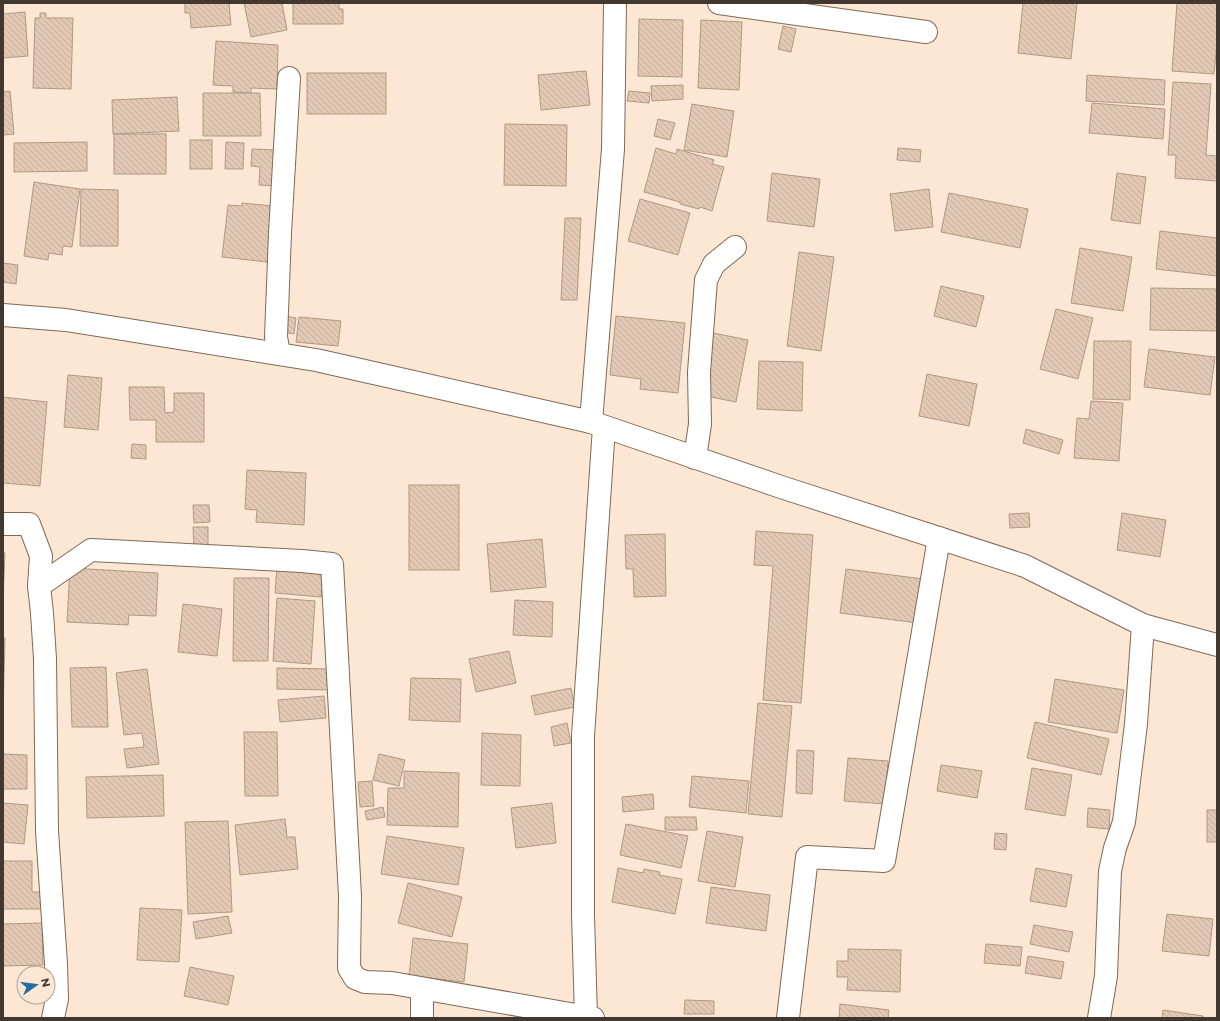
<svg xmlns="http://www.w3.org/2000/svg" width="1220" height="1021" font-family="Montserrat,sans-serif">
  <defs>
    <pattern id="building-back-hatch" width="6" height="6" patternUnits="userSpaceOnUse"><rect width="6" height="6" fill="#e3c9b3"/><path d="M-1 5l2 2M0 0l6 6M5-1l2 2" fill="none" stroke="#c4ad9a"/></pattern>
  </defs>
  <rect width="100%" height="100%" fill="#fce7d5"/>
  <g fill="url(#building-back-hatch)" stroke="#b09882">
    <path d="M185,3H229L231,25L191,28L190,13H185Z"/>
    <path d="M244,3H282L287,30L251,37Z"/>
    <path d="M293,3H339V9H343V24H293Z"/>
    <path d="M1023,3H1077L1071,59L1018,53Z"/>
    <path d="M1177,3H1217V42L1214,74L1172,71Z"/>
    <path d="M25,12L28,56L3,58V14Z"/>
    <path d="M40,13H46V18H73L71,89L33,88L35,18H40Z"/>
    <path d="M639,19L683,20L682,77L638,76Z"/>
    <path d="M701,20L742,22L739,90L698,88Z"/>
    <path d="M783,26L796,29L791,52L778,49Z"/>
    <path d="M216,41L278,45L277,89L251,88V93L233,92V86L213,85Z"/>
    <path d="M586,71L590,105L541,110L538,75Z"/>
    <rect x="307" y="73" width="79" height="41"/>
    <path d="M1087,75L1165,80L1164,105L1086,101Z"/>
    <path d="M1173,82L1211,84L1206,155L1217,156V181L1175,178L1176,155H1168Z"/>
    <path d="M683,85V99L652,101L651,86Z"/>
    <path d="M10,91L14,134L3,135V92Z"/>
    <path d="M629,91L650,93L649,103L627,101Z"/>
    <path d="M203,93H260L261,136H203Z"/>
    <path d="M177,97L179,131L113,134L112,100Z"/>
    <path d="M1092,103L1165,109L1163,139L1089,133Z"/>
    <path d="M692,104L734,111L727,157L684,150Z"/>
    <path d="M658,119L675,123L670,140L654,136Z"/>
    <path d="M505,124L567,125L566,186L504,185Z"/>
    <rect x="114" y="134" width="52" height="40"/>
    <rect x="190" y="140" width="22" height="29"/>
    <path d="M87,142V171L14,172V143Z"/>
    <path d="M226,142L244,143L243,169H225Z"/>
    <path d="M656,148L676,154L677,149L714,160L712,164L724,167L712,211L700,207L699,209L680,204V202L644,192Z"/>
    <path d="M898,148L921,150L920,162L897,160Z"/>
    <path d="M252,149L276,150L274,186L259,185L260,167L251,166Z"/>
    <path d="M772,173L820,179L814,227L767,221Z"/>
    <path d="M1117,173L1146,177L1140,224L1111,220Z"/>
    <path d="M34,182L80,189L72,247L63,246L62,255L49,253L48,260L24,256Z"/>
    <path d="M81,189L118,190V246H80Z"/>
    <path d="M929,189L933,227L895,231L890,194Z"/>
    <path d="M949,193L1028,209L1020,248L941,232Z"/>
    <path d="M640,199L690,213L678,255L628,241Z"/>
    <path d="M242,203L273,206L267,262L222,257L228,205L242,206Z"/>
    <path d="M565,218H581L577,300H561Z"/>
    <path d="M1160,231L1217,238V276L1156,269Z"/>
    <path d="M1080,248L1132,257L1123,311L1071,303Z"/>
    <path d="M799,252L834,257L821,351L787,346Z"/>
    <path d="M3,263L18,265L16,284L3,282Z"/>
    <path d="M941,286L984,296L976,327L934,316Z"/>
    <path d="M1151,288L1217,289V331L1150,330Z"/>
    <path d="M1056,309L1093,318L1078,379L1040,369Z"/>
    <path d="M285,316L296,318L294,334L282,332Z"/>
    <path d="M616,316L685,323L678,393L640,389L641,379L610,375Z"/>
    <path d="M299,317L341,321L338,346L296,342Z"/>
    <path d="M713,333L748,340L736,402L701,395Z"/>
    <path d="M1094,341H1131L1130,400L1093,399Z"/>
    <path d="M1149,349L1215,357L1210,395L1144,387Z"/>
    <path d="M759,361L803,362L802,411L757,409Z"/>
    <path d="M927,374L977,384L969,426L919,416Z"/>
    <path d="M68,375L102,378L98,430L64,427Z"/>
    <path d="M129,387H164L165,413L174,412V393H204V442H156V420H130Z"/>
    <path d="M3,397L47,402L40,486L3,483Z"/>
    <path d="M1091,401L1123,403L1119,461L1074,458L1077,418L1089,419Z"/>
    <path d="M1026,429L1063,440L1059,454L1023,443Z"/>
    <path d="M132,444L146,445V459L131,458Z"/>
    <path d="M247,470L306,473L304,525L256,522L257,510L245,509Z"/>
    <rect x="409" y="485" width="50" height="85"/>
    <path d="M193,505H209L210,522L194,523Z"/>
    <path d="M1029,513L1030,527L1010,528L1009,514Z"/>
    <path d="M1122,513L1166,520L1160,557L1117,550Z"/>
    <path d="M193,527H208V548H194Z"/>
    <path d="M756,531L813,535L801,703L763,700L773,566L754,565Z"/>
    <path d="M665,534L666,596L634,597L633,569H626L625,535Z"/>
    <path d="M542,539L546,587L491,592L487,544Z"/>
    <path d="M3,553H5L3,598Z"/>
    <path d="M277,567L323,571L321,597L275,593Z"/>
    <path d="M70,568L158,573L156,616L129,615L128,625L67,622Z"/>
    <path d="M846,569L923,579L918,623L840,613Z"/>
    <path d="M234,578H269L268,661H233Z"/>
    <path d="M277,598L315,601L311,664L273,661Z"/>
    <path d="M515,600L553,602L552,637L513,635Z"/>
    <path d="M183,604L222,609L217,656L178,652Z"/>
    <path d="M3,638H5L3,711Z"/>
    <path d="M509,651L516,683L476,692L469,659Z"/>
    <path d="M106,667L108,727H72L70,668Z"/>
    <path d="M277,668L331,669L330,690L277,689Z"/>
    <path d="M147,669L159,764L127,768L124,749L144,747L142,733L124,735L116,673Z"/>
    <path d="M411,678L461,679L460,722L409,720Z"/>
    <path d="M1055,679L1124,690L1117,733L1048,722Z"/>
    <path d="M571,688L575,707L535,715L531,696Z"/>
    <path d="M324,696L326,718L280,722L278,700Z"/>
    <path d="M758,703L792,706L782,817L748,814Z"/>
    <path d="M1035,722L1109,739L1101,775L1027,758Z"/>
    <path d="M567,723L571,743L554,746L551,727Z"/>
    <path d="M244,732H277L278,796H245Z"/>
    <path d="M482,733L521,735L520,786L481,785Z"/>
    <path d="M797,750L814,751L812,794L796,793Z"/>
    <path d="M3,754L27,755V789H3Z"/>
    <path d="M379,754L405,760L399,786L373,780Z"/>
    <path d="M848,758L888,761L885,804L844,801Z"/>
    <path d="M941,765L982,771L977,798L937,791Z"/>
    <path d="M1032,768L1072,775L1065,816L1025,809Z"/>
    <path d="M404,771L459,773L458,827L387,825L388,788H404Z"/>
    <path d="M163,775L164,816L87,818L86,777Z"/>
    <path d="M692,776L749,781L746,813L689,807Z"/>
    <path d="M372,781L374,806L360,807L358,782Z"/>
    <path d="M653,794L654,809L623,812L622,797Z"/>
    <path d="M3,803L28,805L24,844L3,842Z"/>
    <path d="M552,803L556,843L516,848L511,808Z"/>
    <path d="M383,807L385,817L367,820L365,811Z"/>
    <path d="M1088,808L1110,810L1109,829L1087,827Z"/>
    <rect x="1207" y="810" width="10" height="32"/>
    <path d="M665,817H696L697,830H665Z"/>
    <path d="M285,819L287,837H295L298,869L240,875L235,825Z"/>
    <path d="M228,821L232,912L188,914L185,822Z"/>
    <path d="M626,824L688,836L681,868L620,855Z"/>
    <path d="M707,831L743,837L735,887L698,881Z"/>
    <path d="M995,833L1007,834L1006,850L994,849Z"/>
    <path d="M387,836L464,848L458,885L381,874Z"/>
    <path d="M3,861H32V892H42V909H3Z"/>
    <path d="M618,868L643,873L644,869L660,872L659,875L682,879L675,914L612,902Z"/>
    <path d="M1036,868L1072,875L1066,907L1030,901Z"/>
    <path d="M408,883L462,897L452,937L398,923Z"/>
    <path d="M711,887L770,895L766,931L706,923Z"/>
    <path d="M140,908L182,910L179,962L137,960Z"/>
    <path d="M1167,914L1213,919L1209,956L1162,951Z"/>
    <path d="M228,916L232,933L196,939L193,922Z"/>
    <path d="M42,923L43,965L3,966V924Z"/>
    <path d="M1034,925L1073,932L1069,952L1030,944Z"/>
    <path d="M413,938L468,944L464,982L409,976Z"/>
    <path d="M986,944L1022,947L1020,966L984,963Z"/>
    <path d="M848,949L901,950L900,992L847,990L848,977H837V961H848Z"/>
    <path d="M1028,956L1064,962L1061,979L1025,973Z"/>
    <path d="M190,967L234,976L228,1005L184,996Z"/>
    <path d="M685,1000L714,1001V1014H684Z"/>
    <path d="M840,1004L889,1010L888,1018H839Z"/>
    <path d="M1163,1010L1203,1016V1018H1162Z"/>
  </g>
  <g fill="none" stroke-linecap="round" stroke-linejoin="round">
    <g stroke="#806955" stroke-width="24">
      <g id="minor">
        <path d="M719,3L926,32"/>
        <path d="M3,315L66,320L316,360L591,422L781,487L1025,566L1143,625L1217,645"/>
        <path d="M279,354L276,337L280,233L289,78"/>
        <path d="M591,422L613,149L615,3"/>
        <path d="M695,458L700,424L699,372L706,280L714,264L735,247"/>
        <path d="M3,524H29L41,556L39,586L42,613L45,659L47,831L56,964L57,999L53,1018"/>
        <path d="M39,586L91,550L302,561L332,564L350,896L349,968L355,978L365,982L392,983L593,1018"/>
        <path d="M586,1017L583,915V736L604,427"/>
        <path d="M422,1018V989"/>
        <path d="M788,1018L807,857L884,861L939,538"/>
        <path d="M1099,1018L1106,976L1110,871L1115,848L1124,822L1136,724L1143,625"/>
      </g>
    </g>
    <use href="#minor" stroke="#fff" stroke-width="22"/>
  </g>
  <rect width="1220" height="1021" fill="none" stroke="#42382f" stroke-width="8"/>
  <g transform="translate(36 985) rotate(76)"><circle r="19" fill="#fce7d5" stroke="#b2a193"/>
  <path d="M0-3L7 15L0 10L-7 15Z" fill="#246da1"/>
  <text y="-6" font-size="11" font-weight="bold" text-anchor="middle" fill="#42382f">N</text>
  </g>
</svg>
